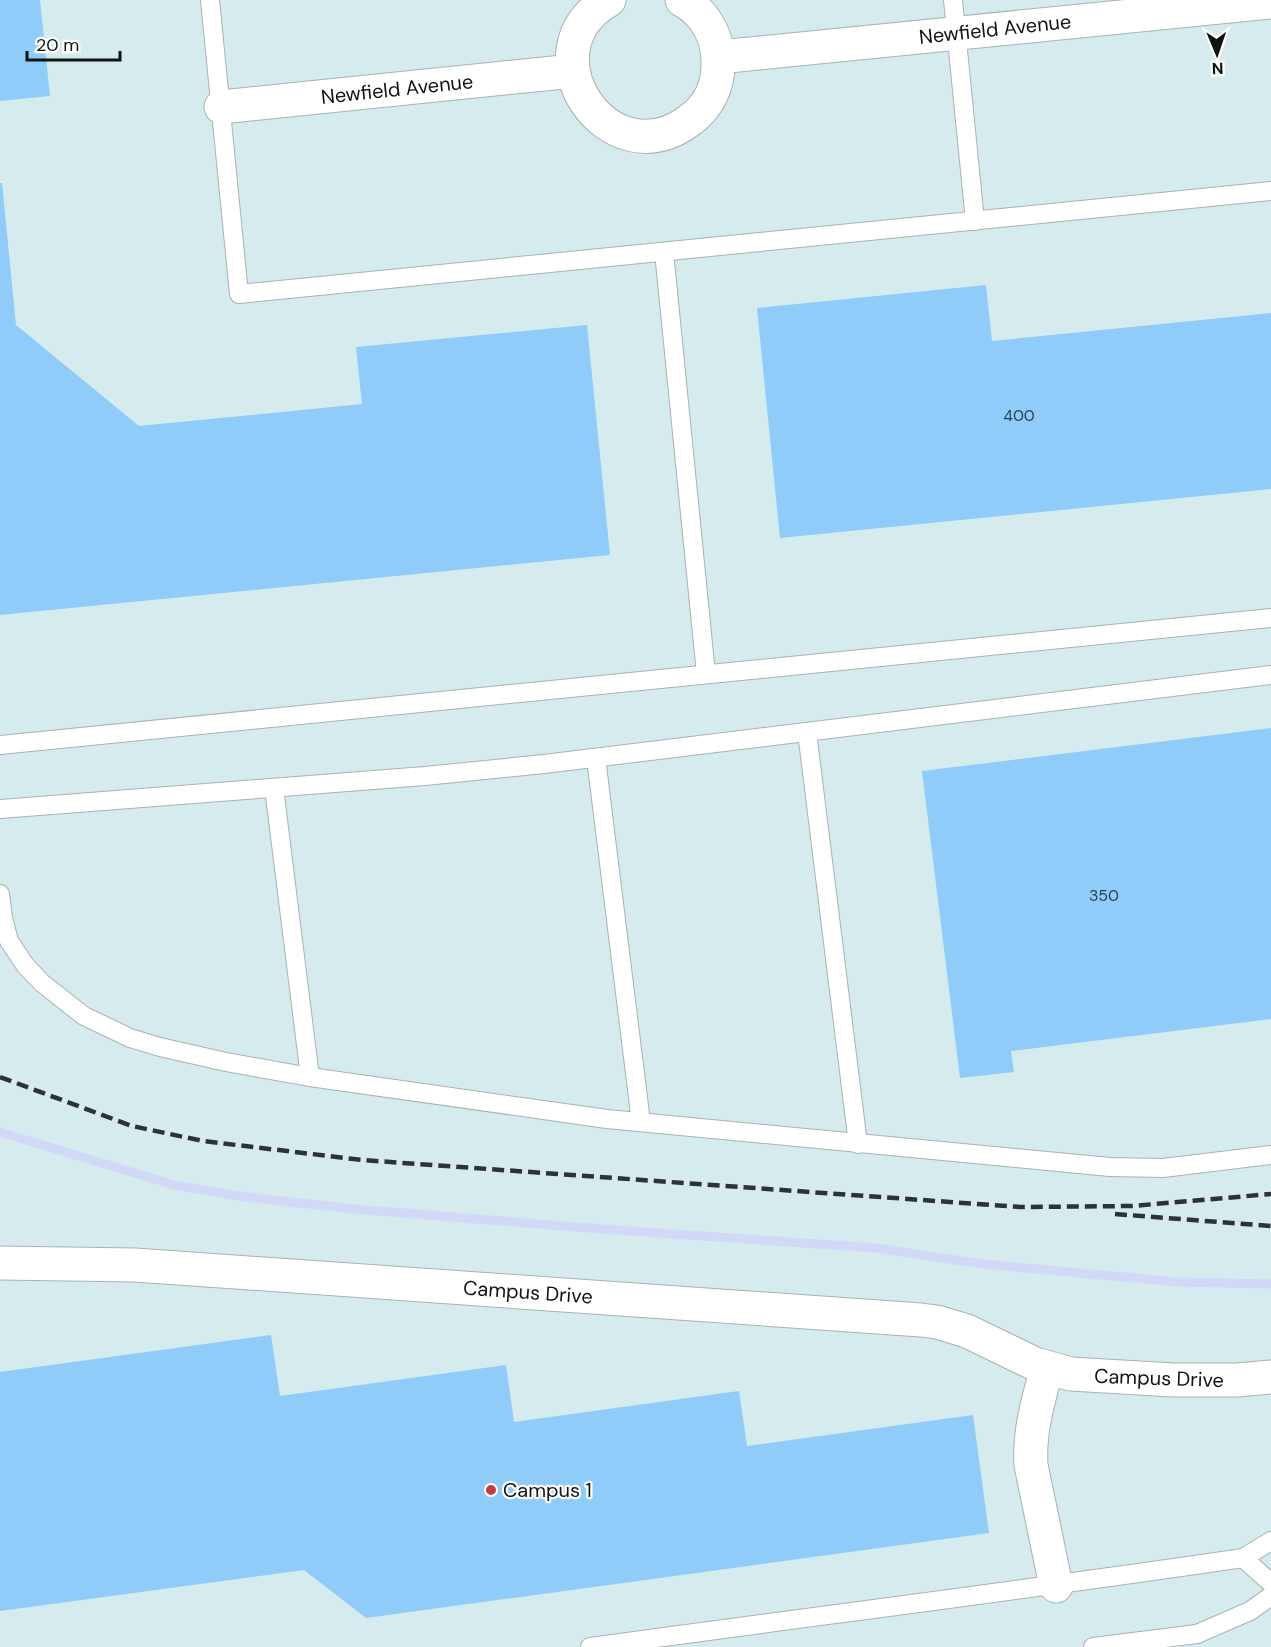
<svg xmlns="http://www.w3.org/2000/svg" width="1271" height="1647" font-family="'DM Sans',sans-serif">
  <rect width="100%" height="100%" fill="#ecf7f9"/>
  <rect fill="#d6ebee" x="0" y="0" width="1271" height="1647"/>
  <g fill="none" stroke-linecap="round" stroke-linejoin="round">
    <path stroke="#d1d8f8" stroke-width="9" d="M0,1132L174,1185L245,1197L354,1209L601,1229L876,1248L982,1264L1178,1282L1271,1284"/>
  </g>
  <g fill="#8fccf9">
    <path d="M0,0H40L50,96L0,101Z"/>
    <path d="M0,183H2L16,325L139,426L362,404L356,347L587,325L610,555L0,615Z"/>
    <path d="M986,285L992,341L1271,313V489L780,538L757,308Z"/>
    <path d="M1271,728V1019L1011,1051L1014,1072L960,1078L922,771Z"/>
    <path d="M271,1335L280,1396L506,1365L514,1422L739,1391L747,1446L973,1415L989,1533L366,1618L304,1570L0,1611V1372Z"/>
  </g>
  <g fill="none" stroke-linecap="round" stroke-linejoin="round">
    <g stroke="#a7b2b3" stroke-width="20">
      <g id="service">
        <path d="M210,0L239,294L1271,191"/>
        <path d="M953,0L975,221"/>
        <path d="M664,252L706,674"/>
        <path d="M807,732L858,1144"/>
        <path d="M0,745L1271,618"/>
        <path d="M596,758L641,1122"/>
        <path d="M274,788L310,1077"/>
        <path d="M0,809L425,776L544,764L1271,675"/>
        <path d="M0,894L3,918L9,941L25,965L42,983L84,1016L130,1038L160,1047L226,1062L310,1077L607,1119L1110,1167L1163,1168L1271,1155"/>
        <path d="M1243,1558L1271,1583"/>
        <path d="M590,1647C808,1617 1026,1590 1243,1558L1271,1541"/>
        <path d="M1093,1647L1197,1634L1250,1611L1271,1596"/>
      </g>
    </g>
    <g stroke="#a7b2b3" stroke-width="35">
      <g id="minor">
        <path d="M609,0C521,51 609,182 690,120C708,107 718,87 718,65C719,38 706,13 682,0"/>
        <path d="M719,57L1271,2"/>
        <path d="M221,107L573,71"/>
        <path d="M0,1263L135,1265L921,1320L937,1322L967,1331L1035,1364L1071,1374L1173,1380H1237L1271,1377"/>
        <path d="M1047,1368C1038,1401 1029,1431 1031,1465L1056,1586"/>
      </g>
    </g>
    <use href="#service" stroke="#fff" stroke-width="18"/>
    <use href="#minor" stroke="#fff" stroke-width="33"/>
    <g stroke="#2d3233" stroke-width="4.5" stroke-dasharray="12 6" stroke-linecap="butt">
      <path d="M0,1077L132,1126L203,1141L362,1160L1020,1207L1132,1206L1271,1194"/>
      <path d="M1115,1214L1271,1226"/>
    </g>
  </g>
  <circle fill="#c93944" stroke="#fff" stroke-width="2" cx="491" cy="1490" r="6"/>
  <g text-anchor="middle" stroke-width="4.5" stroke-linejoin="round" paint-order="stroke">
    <g font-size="16" fill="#2f414d">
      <text x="1019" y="421">400</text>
      <text x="1104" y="901">350</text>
    </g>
    <g font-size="20" fill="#0f1314" stroke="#fff">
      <text transform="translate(995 29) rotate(-6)" y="7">Newfield Avenue</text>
      <text transform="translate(397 89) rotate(-6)" y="7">Newfield Avenue</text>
      <text transform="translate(528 1292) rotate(4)" y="7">Campus Drive</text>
      <text transform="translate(1159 1378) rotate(2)" y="7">Campus Drive</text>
    </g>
    <g font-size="20" fill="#0f1314" stroke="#fff" text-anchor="start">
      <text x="503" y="1497">Campus 1</text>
    </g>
  </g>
  <g transform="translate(1217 54) rotate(178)" stroke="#ffffff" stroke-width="4.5" paint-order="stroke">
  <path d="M0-4.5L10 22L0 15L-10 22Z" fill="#0f1314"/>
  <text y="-9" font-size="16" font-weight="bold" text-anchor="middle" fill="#0f1314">N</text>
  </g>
  <path d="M27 51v9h93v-9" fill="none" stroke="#0f1314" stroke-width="3"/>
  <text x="36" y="51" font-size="18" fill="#0f1314" stroke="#ffffff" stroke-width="4.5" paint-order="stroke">20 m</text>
</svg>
